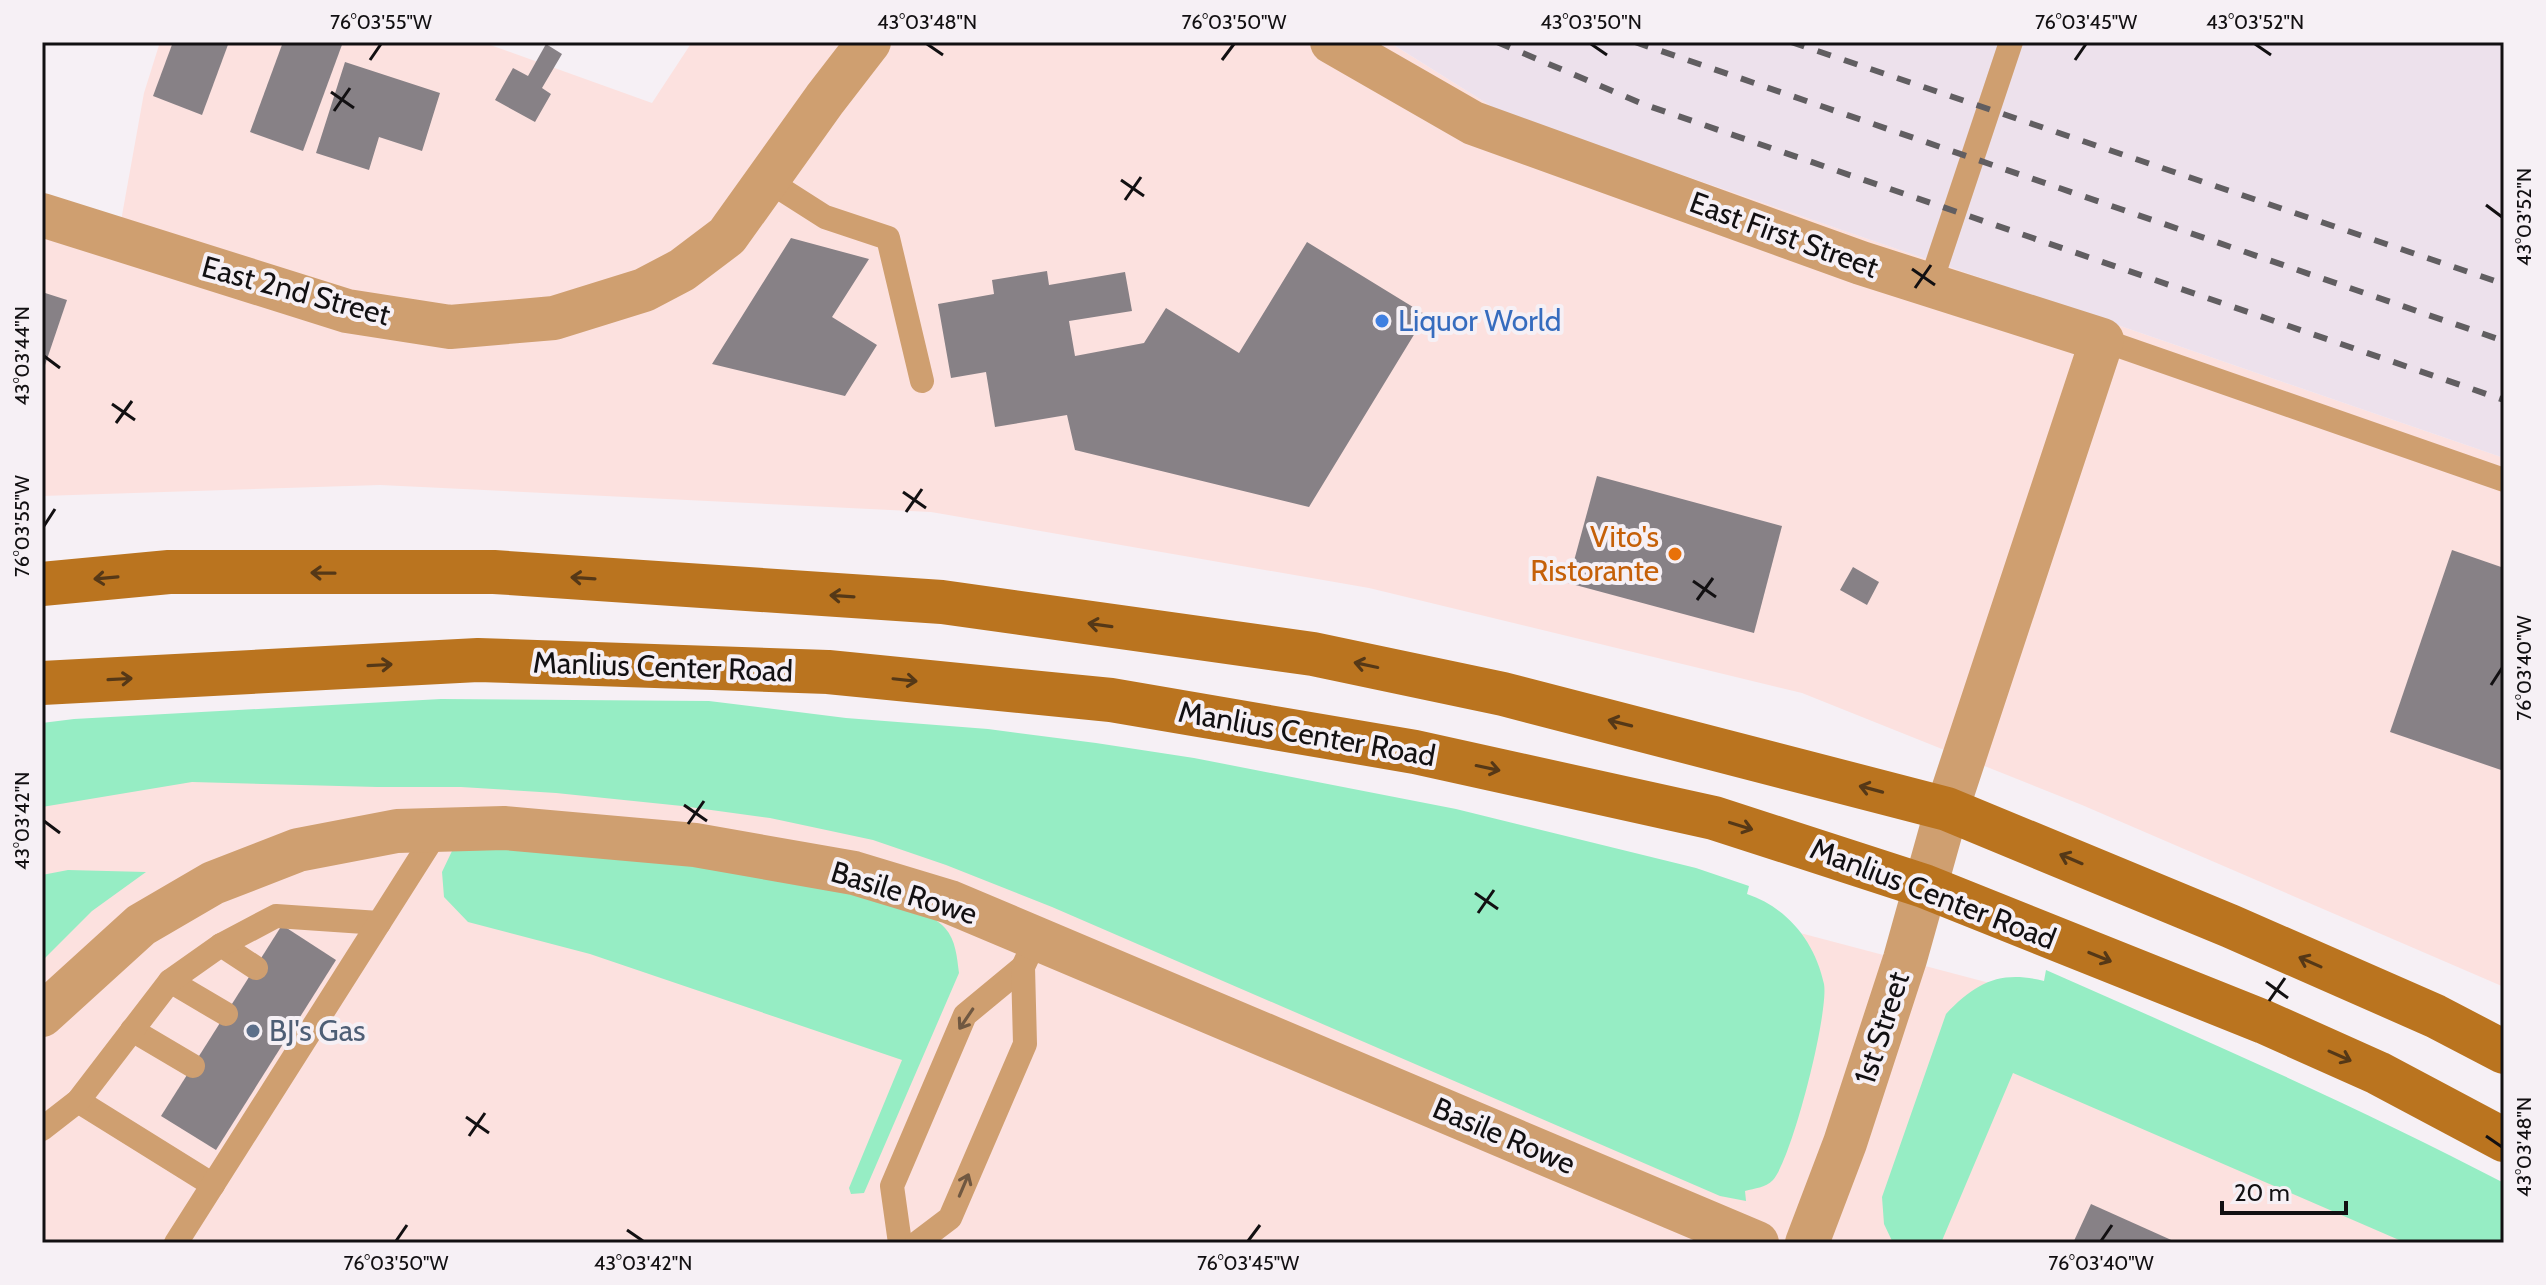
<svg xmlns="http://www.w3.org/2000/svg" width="2546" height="1285" font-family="Cabin,sans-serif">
  <rect width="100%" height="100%" fill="#f6f0f5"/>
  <g fill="#fce1df">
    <path d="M160,42H482L652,103L692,42H1389L1502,113L2504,458V987L2082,805L1802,693L1369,588L931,512L380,485L42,496V232L114,260L144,93Z"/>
    <path d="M195,762L742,774L1785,929L2160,1028L2504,1218V1243H42V787Z"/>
  </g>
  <path fill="#ede1ec" d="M1389,42H2504V458L1502,113Z"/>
  <g fill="#96edc4">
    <path d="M441,699L709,701L846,718L988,729L1096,743L1194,758L1456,809L1696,868L1749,886L1747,894C1788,908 1815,942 1824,984C1829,1013 1792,1159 1773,1180C1765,1188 1755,1188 1745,1191L1746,1201L1720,1196L1052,907L946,865L873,840L770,818L682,806L556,793L461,787H377L192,782L42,807V723L74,719Z"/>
    <path d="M468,838C608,853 754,859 890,904C908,910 932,913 945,928C956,940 957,958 959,973L864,1193L851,1194L849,1188L902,1060L590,954L468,922L444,897L442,872L452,851Z"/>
    <path d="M68,870L146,872L92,911L42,961V875Z"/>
    <path d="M2046,970C2200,1038 2355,1105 2504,1183V1243H2406L2013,1073L1941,1243H1893L1884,1224L1882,1197L1946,1014C1976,982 2001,970 2044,981Z"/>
  </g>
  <g fill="#878186">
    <path d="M173,42H229L202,115L153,96Z"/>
    <path d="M283,42H343L303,151L250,132Z"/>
    <path d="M546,44L562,54L542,88L551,94L535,122L495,100L513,68L528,76Z"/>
    <path d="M345,62L440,93L422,151L379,137L369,170L316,153Z"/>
    <path d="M791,238L869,259L832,317L877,345L845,396L712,364Z"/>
    <path d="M1307,242L1426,315L1309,507L1075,450L1067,415L995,427L986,372L951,378L938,304L994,294L992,280L1047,271L1049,285L1125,272L1132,311L1069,321L1075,356L1144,343L1166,308L1239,353Z"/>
    <path d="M42,292L67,300L43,371H42Z"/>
    <path d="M1597,476L1782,526L1754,633L1568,583Z"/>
    <path d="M2452,550L2504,568V771L2390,732Z"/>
    <path d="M1853,567L1879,582L1867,605L1840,590Z"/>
    <path d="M282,925L336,960L216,1150L161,1116Z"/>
    <path d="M2091,1204L2178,1243H2073Z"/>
  </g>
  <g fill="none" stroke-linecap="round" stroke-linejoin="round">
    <g stroke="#cf9f70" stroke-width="24">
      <path d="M767,180L825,217L888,238L922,381"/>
      <path d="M1930,285L2011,42"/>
      <path d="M2102,340L2504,480"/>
      <path d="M221,945L256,968"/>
      <path d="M170,981L226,1014"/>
      <path d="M132,1030L193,1066"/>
      <path d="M78,1101L213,1185"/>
      <path d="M42,1129L78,1101L170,981L221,945L276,916L379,923"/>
      <path d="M176,1243L438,830"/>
      <path d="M900,1243L892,1186L965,1015L1023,967"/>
      <path d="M917,1243L950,1218L1025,1044L1023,967L1036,939"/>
    </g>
    <g stroke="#cf9f70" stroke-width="44">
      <path d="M1332,42L1473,123L1861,263L2102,340L1947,809L1905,959L1845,1143L1807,1243"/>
      <path d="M42,215L347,311L450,327L554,318L644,290L682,270L727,236L825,99L869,42"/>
      <path d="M42,1015L141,925L213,883L298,850L397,831L504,828L695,845L854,873L950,902L1757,1243"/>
    </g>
    <g stroke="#ba741f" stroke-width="44">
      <path d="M42,584L169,572H494L942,602L1313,654L1503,694L1947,809L2230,926L2435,1016L2504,1052"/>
      <path d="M42,683L478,660L828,672L1111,700L1415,752L1714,818L1924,886L2264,1022L2378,1073L2504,1140"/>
    </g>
    <g stroke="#615e61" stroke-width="6" stroke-dasharray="14 14" stroke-linecap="butt">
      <path d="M1497,42L1643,104L2504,400"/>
      <path d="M1635,42L2504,341"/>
      <path d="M1791,42L2504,284"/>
    </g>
  </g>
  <defs><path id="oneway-shaft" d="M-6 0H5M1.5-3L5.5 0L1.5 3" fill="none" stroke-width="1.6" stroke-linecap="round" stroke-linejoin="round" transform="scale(2)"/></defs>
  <g stroke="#553817">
    <use href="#oneway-shaft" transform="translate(323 573) rotate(-179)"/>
    <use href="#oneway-shaft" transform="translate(106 578) rotate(175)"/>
    <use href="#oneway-shaft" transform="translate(583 578) rotate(-176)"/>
    <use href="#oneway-shaft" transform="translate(842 596) rotate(-176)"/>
    <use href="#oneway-shaft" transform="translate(1100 625) rotate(-172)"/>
    <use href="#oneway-shaft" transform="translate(380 665) rotate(-3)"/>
    <use href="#oneway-shaft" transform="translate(1366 665) rotate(-168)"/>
    <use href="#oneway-shaft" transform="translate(120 679) rotate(-3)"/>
    <use href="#oneway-shaft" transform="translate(905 680) rotate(6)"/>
    <use href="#oneway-shaft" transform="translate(1620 723) rotate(-166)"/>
    <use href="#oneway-shaft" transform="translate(1488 768) rotate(12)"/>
    <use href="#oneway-shaft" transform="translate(1871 789) rotate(-165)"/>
    <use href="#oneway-shaft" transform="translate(1741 826) rotate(17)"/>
    <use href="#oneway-shaft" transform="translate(2071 859) rotate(-157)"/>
    <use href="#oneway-shaft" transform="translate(2100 957) rotate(22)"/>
    <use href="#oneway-shaft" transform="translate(2310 962) rotate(-156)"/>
    <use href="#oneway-shaft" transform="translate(2340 1056) rotate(24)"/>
  </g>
  <g stroke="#705841">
    <use href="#oneway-shaft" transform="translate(966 1019) rotate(124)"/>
    <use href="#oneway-shaft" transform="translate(964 1185) rotate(-67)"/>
  </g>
  <path fill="none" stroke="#121012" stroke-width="3" d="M927,44L943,55M1591,44L1607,55M2255,44L2271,55M370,60L381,44M1222,60L1234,44M2075,60L2086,44M331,92L354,108M334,111L350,88M1121,180L1144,196M1125,200L1141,177M2486,205L2502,217M1912,269L1935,285M1915,288L1931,265M44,356L60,368M112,404L135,420M116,423L132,401M903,492L926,508M906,512L922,489M44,526L55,509M1693,581L1716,597M1697,600L1713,578M2491,685L2502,668M684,805L707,821M44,821L60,833M688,824L704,801M1475,893L1498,909M1478,913L1494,890M2266,982L2288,998M2269,1001L2285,978M466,1117L489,1133M469,1136L485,1113M2486,1136L2502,1147M627,1230L643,1241M396,1241L407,1225M1248,1241L1260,1225M2101,1241L2112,1225"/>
  <circle fill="#3f7fe0" stroke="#f6f0f5" stroke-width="3" cx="1382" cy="321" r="8"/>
  <circle fill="#e8710a" stroke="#f6f0f5" stroke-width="3" cx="1675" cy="554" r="8"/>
  <circle fill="#5c6f8a" stroke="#f6f0f5" stroke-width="3" cx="253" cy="1031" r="8"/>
  <g text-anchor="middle" stroke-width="8" stroke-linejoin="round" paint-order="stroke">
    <g font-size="30" fill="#121012" stroke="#f6f0f5">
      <text transform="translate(1784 235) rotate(20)" y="10">East First Street</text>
      <text transform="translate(296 291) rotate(15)" y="10">East 2nd Street</text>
      <text transform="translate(663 667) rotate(2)" y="10">Manlius Center Road</text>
      <text transform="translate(1307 734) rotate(10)" y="10">Manlius Center Road</text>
      <text transform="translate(904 893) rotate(17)" y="10">Basile Rowe</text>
      <text transform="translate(1933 894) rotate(21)" y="10">Manlius Center Road</text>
      <text transform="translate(1882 1028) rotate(-72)" y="10">1st Street</text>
      <text transform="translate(1504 1136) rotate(23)" y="10">Basile Rowe</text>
    </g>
    <g font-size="30" fill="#366cbe" stroke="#f6f0f5" text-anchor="start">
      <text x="1398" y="331">Liquor World</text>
    </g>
    <g font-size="30" fill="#c56008" stroke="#f6f0f5" text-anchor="end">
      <text x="1659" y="547">Vito's<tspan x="1659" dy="34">Ristorante</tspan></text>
    </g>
    <g font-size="30" fill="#4e5e75" stroke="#f6f0f5" text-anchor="start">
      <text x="269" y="1041">BJ's Gas</text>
    </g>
  </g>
  <rect width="2546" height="1285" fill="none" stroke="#f6f0f5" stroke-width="88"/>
  <path d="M2222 1201v12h124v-12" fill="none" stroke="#121012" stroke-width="4"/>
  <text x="2234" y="1201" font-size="24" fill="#121012" stroke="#f6f0f5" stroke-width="6" paint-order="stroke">20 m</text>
  <rect x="44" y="44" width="2458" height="1197" fill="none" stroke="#121012" stroke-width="3"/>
  <g font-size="20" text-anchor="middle" fill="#121012">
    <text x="381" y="29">76°03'55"W</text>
    <text x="927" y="29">43°03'48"N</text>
    <text x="1234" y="29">76°03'50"W</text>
    <text x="1591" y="29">43°03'50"N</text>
    <text x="2086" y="29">76°03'45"W</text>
    <text x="2255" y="29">43°03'52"N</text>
    <text transform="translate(2524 217) rotate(-90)" y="7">43°03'52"N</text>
    <text transform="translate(22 356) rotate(-90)" y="7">43°03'44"N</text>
    <text transform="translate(22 526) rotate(-90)" y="7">76°03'55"W</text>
    <text transform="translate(2524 668) rotate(-90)" y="7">76°03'40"W</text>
    <text transform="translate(22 821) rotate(-90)" y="7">43°03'42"N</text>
    <text transform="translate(2524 1147) rotate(-90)" y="7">43°03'48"N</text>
    <text x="396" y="1270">76°03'50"W</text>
    <text x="643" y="1270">43°03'42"N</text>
    <text x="1248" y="1270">76°03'45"W</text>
    <text x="2101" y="1270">76°03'40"W</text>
  </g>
</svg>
